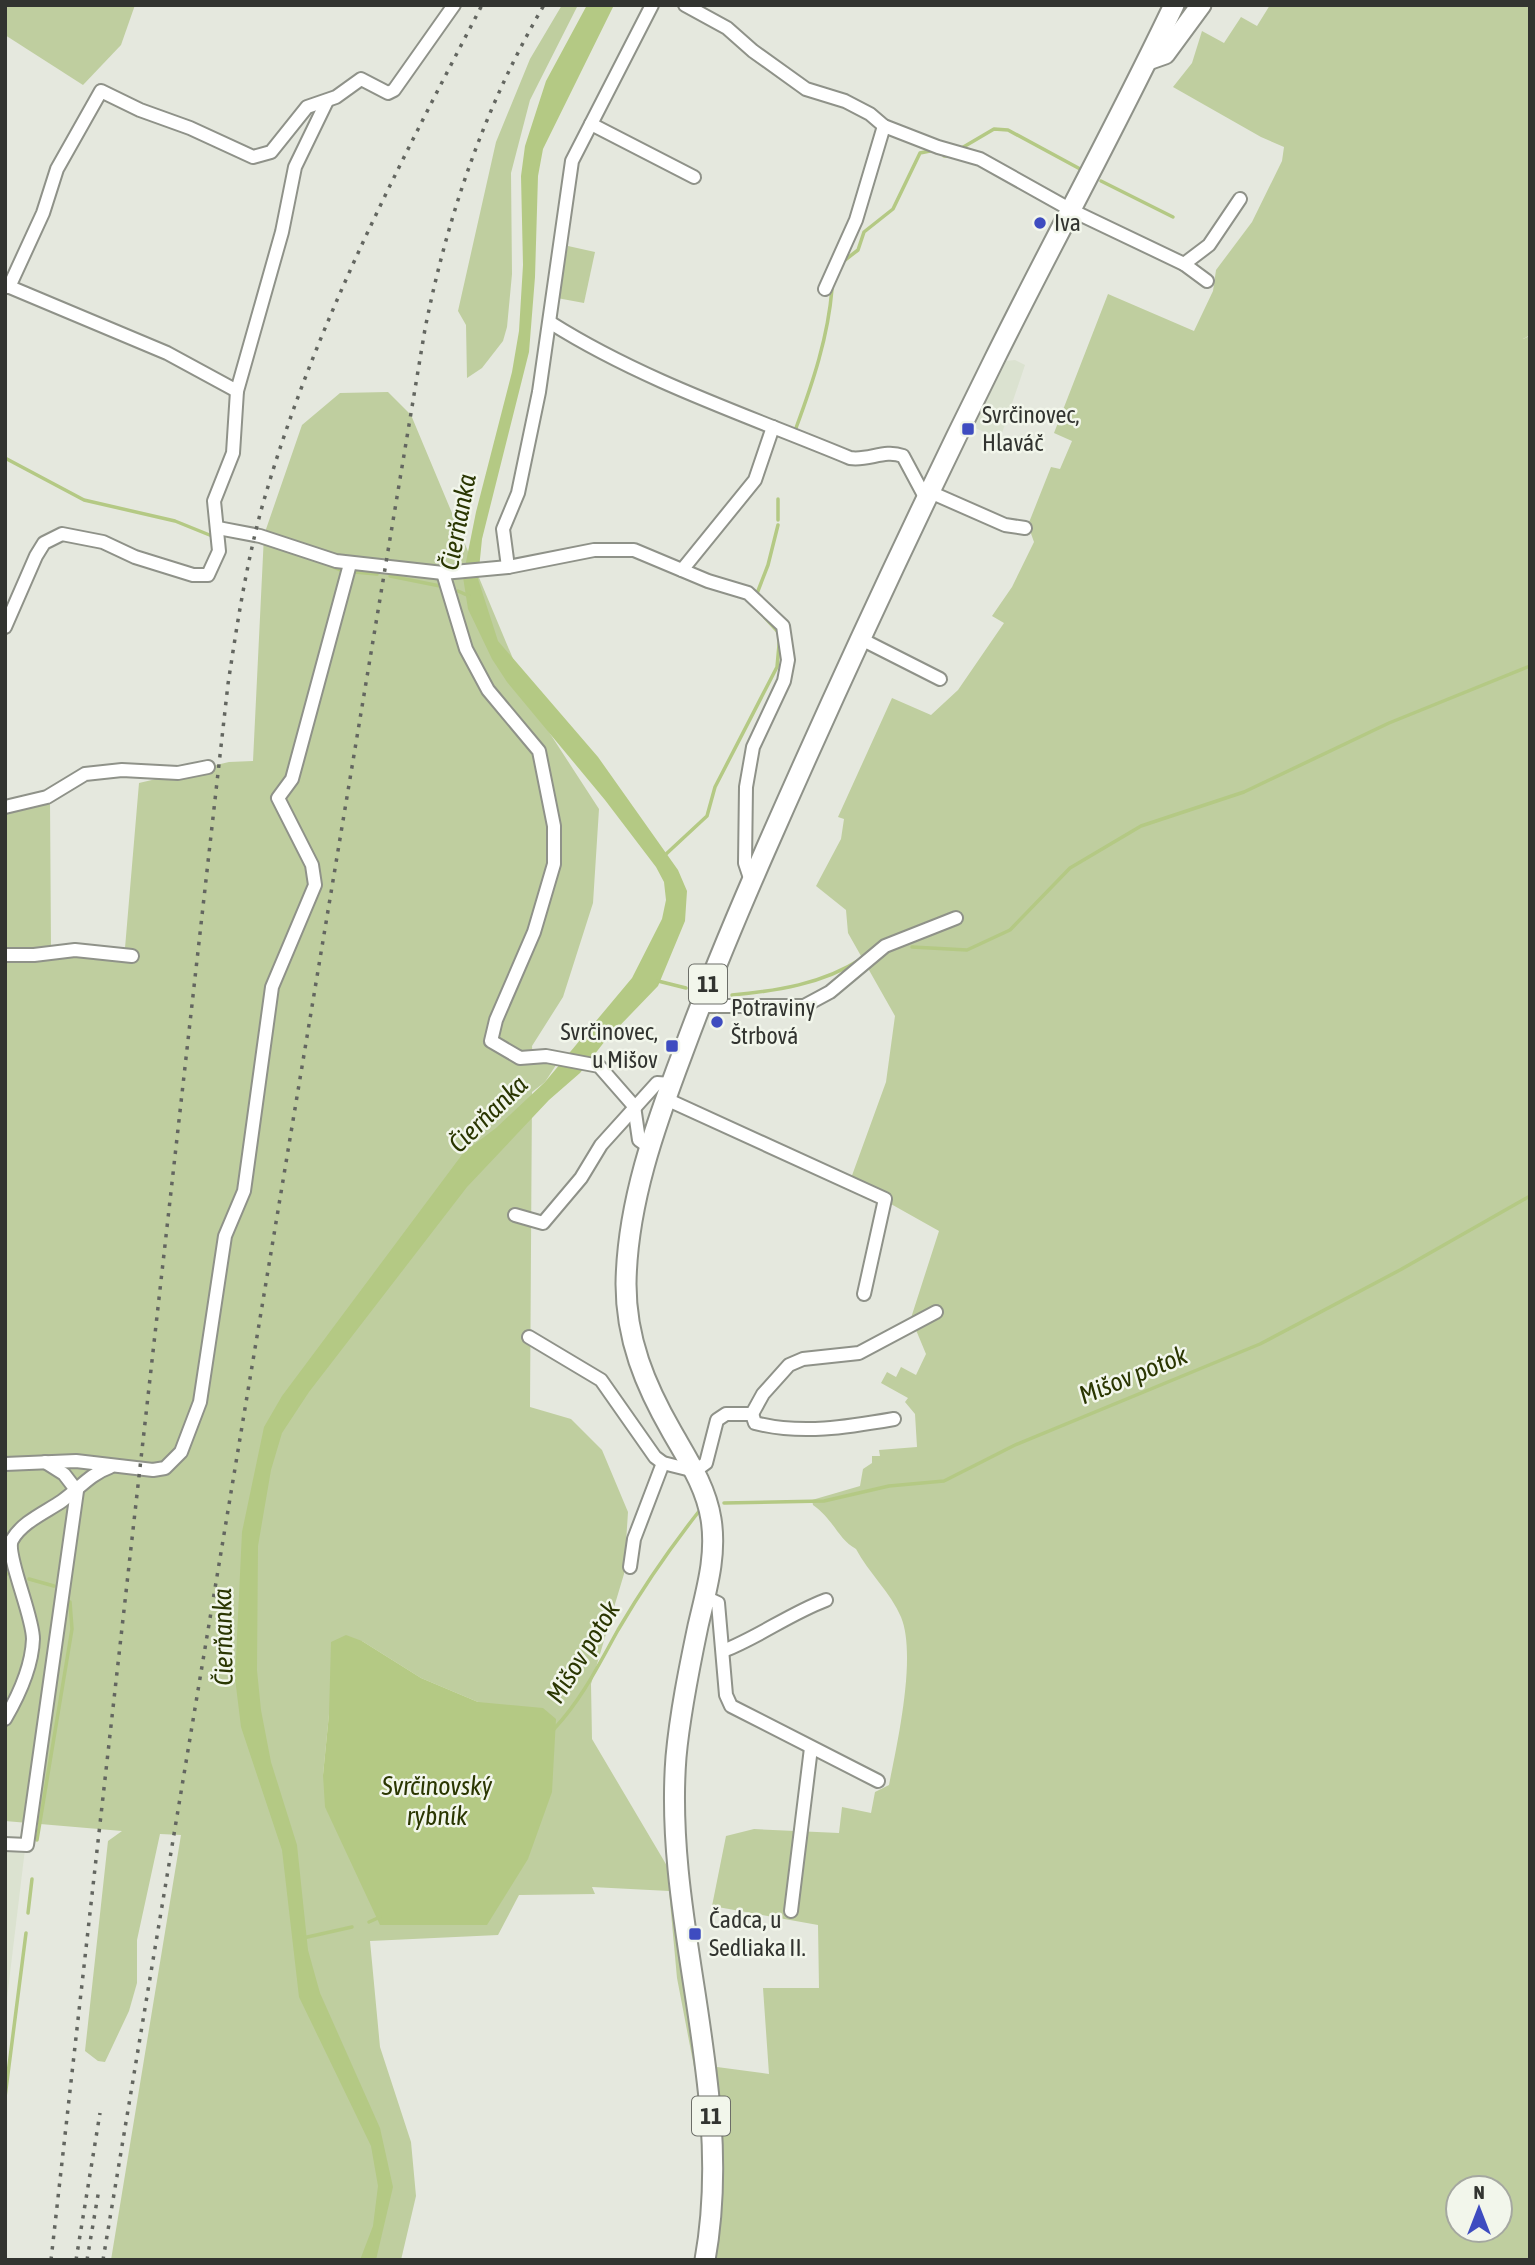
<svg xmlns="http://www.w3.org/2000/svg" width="1535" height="2265" font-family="'Asap Condensed',sans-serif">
  <rect width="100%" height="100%" fill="#e5e8de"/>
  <g fill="#dbe2d0">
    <path d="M1015,360L1025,365L1000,439L973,427L1006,361Z"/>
    <path d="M5,1846L25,1849L5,2015Z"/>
  </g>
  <g fill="#bfce9f" fill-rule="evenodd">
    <path d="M5,5H135L121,45L83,85L5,35Z"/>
    <path d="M562,5H578L530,100L511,173L512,274L507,327L503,341L482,368L467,378L466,325L458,311L496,142L530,59Z"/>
    <path d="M1270,5H1530V335L1523,339L1530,336V2260H698L704,2229L703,2114L677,1978L669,1891L592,1887L595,1894L519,1895L498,1935L370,1941L380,2047L411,2142L416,2196L401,2260H111L181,1835L160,1834L137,1940V1983L129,2011L105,2062L98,2061L85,2051L108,1841L122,1831L5,1821V812L50,801L51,947L125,948L139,783L229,762L253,761L264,535L302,425L340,393L388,392L411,415L534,709L599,809L593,903L563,997L532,1046L533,1060L558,1062L545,1082L532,1092L530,1407L571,1419L602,1450L628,1512L624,1574L591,1684L592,1739L673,1876L677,1907L717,2067L769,2074L763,1988H819L818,1925L712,1906L726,1836L754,1829L839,1833L842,1807L871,1813L875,1792L889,1785C897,1744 917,1656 901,1617C891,1593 868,1572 856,1549C838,1539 834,1520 813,1505L812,1500L860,1486L863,1469L872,1463V1456H880L879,1450L917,1447L915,1414L905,1402L908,1398L881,1383L887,1372L896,1377L901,1367L916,1375L926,1354L911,1318L939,1231L850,1181L886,1082L895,1016L848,933L846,910L816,886L841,839L844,819L838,817L892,698L931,715L958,690L1004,623L992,616L1012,587L1034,542L1028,525L1051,467L1060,469L1072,441L1054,433L1108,294L1194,331L1213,291L1216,270L1252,222L1282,161L1284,147L1261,137L1173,87L1192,63L1202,31L1224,43L1241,17L1257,26ZM362,1641L421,1678L478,1702L323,1775L329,1714ZM1458,2188H1500V2230H1458Z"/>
    <path d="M568,246L595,252L584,303L557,298Z"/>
  </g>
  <g fill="#b4c984">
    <path d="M587,5H614L543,149L538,176L535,277L529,352L482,539L478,579L498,641L598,757L678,870L687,891L685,921L658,986L605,1041L580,1073L549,1100L467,1187L309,1392L282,1433L271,1470L258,1546L257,1670L261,1710L271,1762L297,1845L308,1950L320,1993L380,2128L393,2187L376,2260H360L373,2226L378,2186L371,2146L299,1997L282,1850L241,1727L235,1678L242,1532L264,1427L282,1396L464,1152L496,1128L545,1082L632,978L662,919L666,900L664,882L656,867L605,800L507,682L492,659L468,609L463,577L476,512L512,372L519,331L523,265L521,176L525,146L546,81Z"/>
    <path d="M346,1635L362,1641L421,1678L478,1702L543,1708L556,1719L552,1792L528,1859L487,1925H380L325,1807L323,1775L329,1714L331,1642Z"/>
  </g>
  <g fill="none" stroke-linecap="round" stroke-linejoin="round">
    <g stroke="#b4c984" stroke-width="3.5">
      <path d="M960,149L994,129L1008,130L1082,170"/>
      <path d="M944,156H952"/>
      <path d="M1101,181L1173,217"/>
      <path d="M845,260L858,250L864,232L893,209L920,153L930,151"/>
      <path d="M796,428C813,382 828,337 832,289"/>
      <path d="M5,458L84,500L175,521L212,536"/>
      <path d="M778,520V499"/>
      <path d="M322,562L340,570"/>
      <path d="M354,572L377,574"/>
      <path d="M390,576L440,586"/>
      <path d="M458,591L469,596"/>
      <path d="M756,596L768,565L778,525"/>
      <path d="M665,855L707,816L715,787L777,667L780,634L759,611"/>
      <path d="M912,947L967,950L1010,930L1070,868L1141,826L1244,792L1389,723L1530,666"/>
      <path d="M658,981L686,988"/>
      <path d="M732,995C776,991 823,984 861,959"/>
      <path d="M724,1503L824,1501L889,1486L944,1481L1015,1445L1260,1344L1400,1270L1530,1196"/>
      <path d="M5,1574H7"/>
      <path d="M29,1579L54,1586"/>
      <path d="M554,1729C582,1699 598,1666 618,1630C642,1589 670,1548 700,1510"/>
      <path d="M37,1840L72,1629L70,1602"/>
      <path d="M28,1913L32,1879"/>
      <path d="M369,1922L380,1917"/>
      <path d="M303,1938L352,1927"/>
      <path d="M5,2097L26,1933"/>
    </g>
    <g stroke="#8f9289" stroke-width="16">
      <g id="street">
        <path d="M685,5L727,28L753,51L806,89L845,101L870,114L884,126L938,147L980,159L1073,211L1184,264L1209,245L1240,199"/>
        <path d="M591,124L694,177"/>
        <path d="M1184,264L1207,281"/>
        <path d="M5,285L167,353L237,391"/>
        <path d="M9,287L43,213L57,169L101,91L140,110L190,128L253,157L271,152L307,107L336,97L361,79L388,93L394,90L454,5"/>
        <path d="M825,289L856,220L884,126"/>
        <path d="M551,323C643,381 749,416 850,458C869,461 884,449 903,456L926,499"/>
        <path d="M930,492L1005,525L1025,528"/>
        <path d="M218,528L260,536L336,561L443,573L508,567L594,550H634L708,581L748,593L783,626L788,660L784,681L753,747L746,787L745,863L751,881"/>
        <path d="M508,567L503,529L518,493L539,392L572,161L652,5"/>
        <path d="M682,570L755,480L773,427"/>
        <path d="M443,573L466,649L488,690L539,751L554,826V864L534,932L496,1020L491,1041L520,1058L546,1056L599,1066L634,1106L639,1140L650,1148"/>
        <path d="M5,627L36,556L44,543L62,534L103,542L135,557L193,575H208L219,551L214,501L233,453L237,391L282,232L295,167L327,101"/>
        <path d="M861,639L940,679"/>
        <path d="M5,807L47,797L85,774L122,770L178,773L208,767"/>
        <path d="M5,955H34L75,950L132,956"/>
        <path d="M700,1006H804L830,992L885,946L956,918"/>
        <path d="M666,1099L885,1199L864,1294"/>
        <path d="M515,1215L543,1223L581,1178L601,1145L657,1083L671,1084"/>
        <path d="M529,1337L601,1380L655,1457L663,1463L695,1471L706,1463L717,1420L726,1414H752L763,1394L789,1365L803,1359L859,1353L936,1312"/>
        <path d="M752,1414L755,1423C801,1435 848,1427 894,1419"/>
        <path d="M5,1464L76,1461L153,1470L165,1468L181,1452L200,1402L225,1236L244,1191L272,987L315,885L312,865L278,798L292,779L350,564"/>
        <path d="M630,1567L634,1539L663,1463"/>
        <path d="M705,1597L718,1603L726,1695L731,1706L878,1781"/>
        <path d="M723,1651C759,1637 789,1614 826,1600"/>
        <path d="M5,1719C19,1695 32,1667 33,1639C33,1615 5,1554 12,1540C22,1522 46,1512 62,1501C79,1489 90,1474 110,1467"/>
        <path d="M5,1844L27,1845L77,1491L64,1474L45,1462"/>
        <path d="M791,1911L811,1748"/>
      </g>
    </g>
    <g stroke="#8f9289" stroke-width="23">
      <g id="primary">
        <path d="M1148,60L1165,54L1201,5"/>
        <path d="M705,2260C736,2089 663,1925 676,1757C680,1713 689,1669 698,1626C706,1591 717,1556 711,1519C706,1487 688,1460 672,1432C645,1385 626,1339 626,1284C627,1204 655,1126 683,1052C708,984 736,917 765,851C838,685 914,521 994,360C1053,241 1117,125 1174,5"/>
      </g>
    </g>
    <use href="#street" stroke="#fff" stroke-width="12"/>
    <use href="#primary" stroke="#fff" stroke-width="19"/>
    <g stroke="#636660" stroke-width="3.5" stroke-dasharray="3.5 7" stroke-linecap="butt">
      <path d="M51,2260L228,684C237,625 246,565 262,507C312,330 398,167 482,5"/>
      <path d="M76,2260L100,2113"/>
      <path d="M87,2260L99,2189"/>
      <path d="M103,2260L425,329C448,214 485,106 544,5"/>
    </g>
  </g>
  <g fill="#3e4cc0" stroke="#f2f6eb" stroke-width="2.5">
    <circle cx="1040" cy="223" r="7"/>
    <rect x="961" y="422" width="14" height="14" rx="3.5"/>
    <circle cx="717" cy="1022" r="7"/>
    <rect x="665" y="1039" width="14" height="14" rx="3.5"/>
    <rect x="688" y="1927" width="14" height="14" rx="3.5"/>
  </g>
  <g text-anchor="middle" stroke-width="5" stroke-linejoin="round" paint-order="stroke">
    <g fill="#f2f6eb" stroke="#6c6e68" stroke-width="2">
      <rect x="689" y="964.5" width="38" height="39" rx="5"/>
      <rect x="692" y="2096.5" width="38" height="39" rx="5"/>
    </g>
    <g font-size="23" font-weight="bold" fill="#323430">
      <text x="708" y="992">11</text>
      <text x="711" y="2124">11</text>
    </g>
    <g font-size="24" fill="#323430" stroke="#f2f6eb" text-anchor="start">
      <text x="1054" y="231">Iva</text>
      <text x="982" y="423">Svrčinovec,<tspan x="982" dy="28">Hlaváč</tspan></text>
      <text x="731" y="1016">Potraviny<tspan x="731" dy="28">Štrbová</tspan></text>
      <text x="658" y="1040" text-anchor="end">Svrčinovec,<tspan x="658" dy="28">u Mišov</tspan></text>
      <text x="709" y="1928">Čadca, u<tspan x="709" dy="28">Sedliaka II.</tspan></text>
    </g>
    <g font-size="26" font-style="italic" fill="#2a3601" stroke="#f2f6eb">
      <text transform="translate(458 522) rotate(-79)" y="9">Čierňanka</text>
      <text transform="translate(488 1114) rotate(-44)" y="9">Čierňanka</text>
      <text transform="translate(1133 1375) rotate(-22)" y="9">Mišov potok</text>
      <text transform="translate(223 1637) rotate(-91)" y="9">Čierňanka</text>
      <text transform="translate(583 1652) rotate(-58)" y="9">Mišov potok</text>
      <text x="437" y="1795">Svrčinovský<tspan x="437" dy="30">rybník</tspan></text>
    </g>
  </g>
  <rect width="1535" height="2265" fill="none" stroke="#323430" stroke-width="14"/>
  <g transform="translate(1479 2209)"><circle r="33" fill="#f2f6eb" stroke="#a5a8a0" stroke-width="2"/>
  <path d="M0-5L12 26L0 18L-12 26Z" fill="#3e4cc0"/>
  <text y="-10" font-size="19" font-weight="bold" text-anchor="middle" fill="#323430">N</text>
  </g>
</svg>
